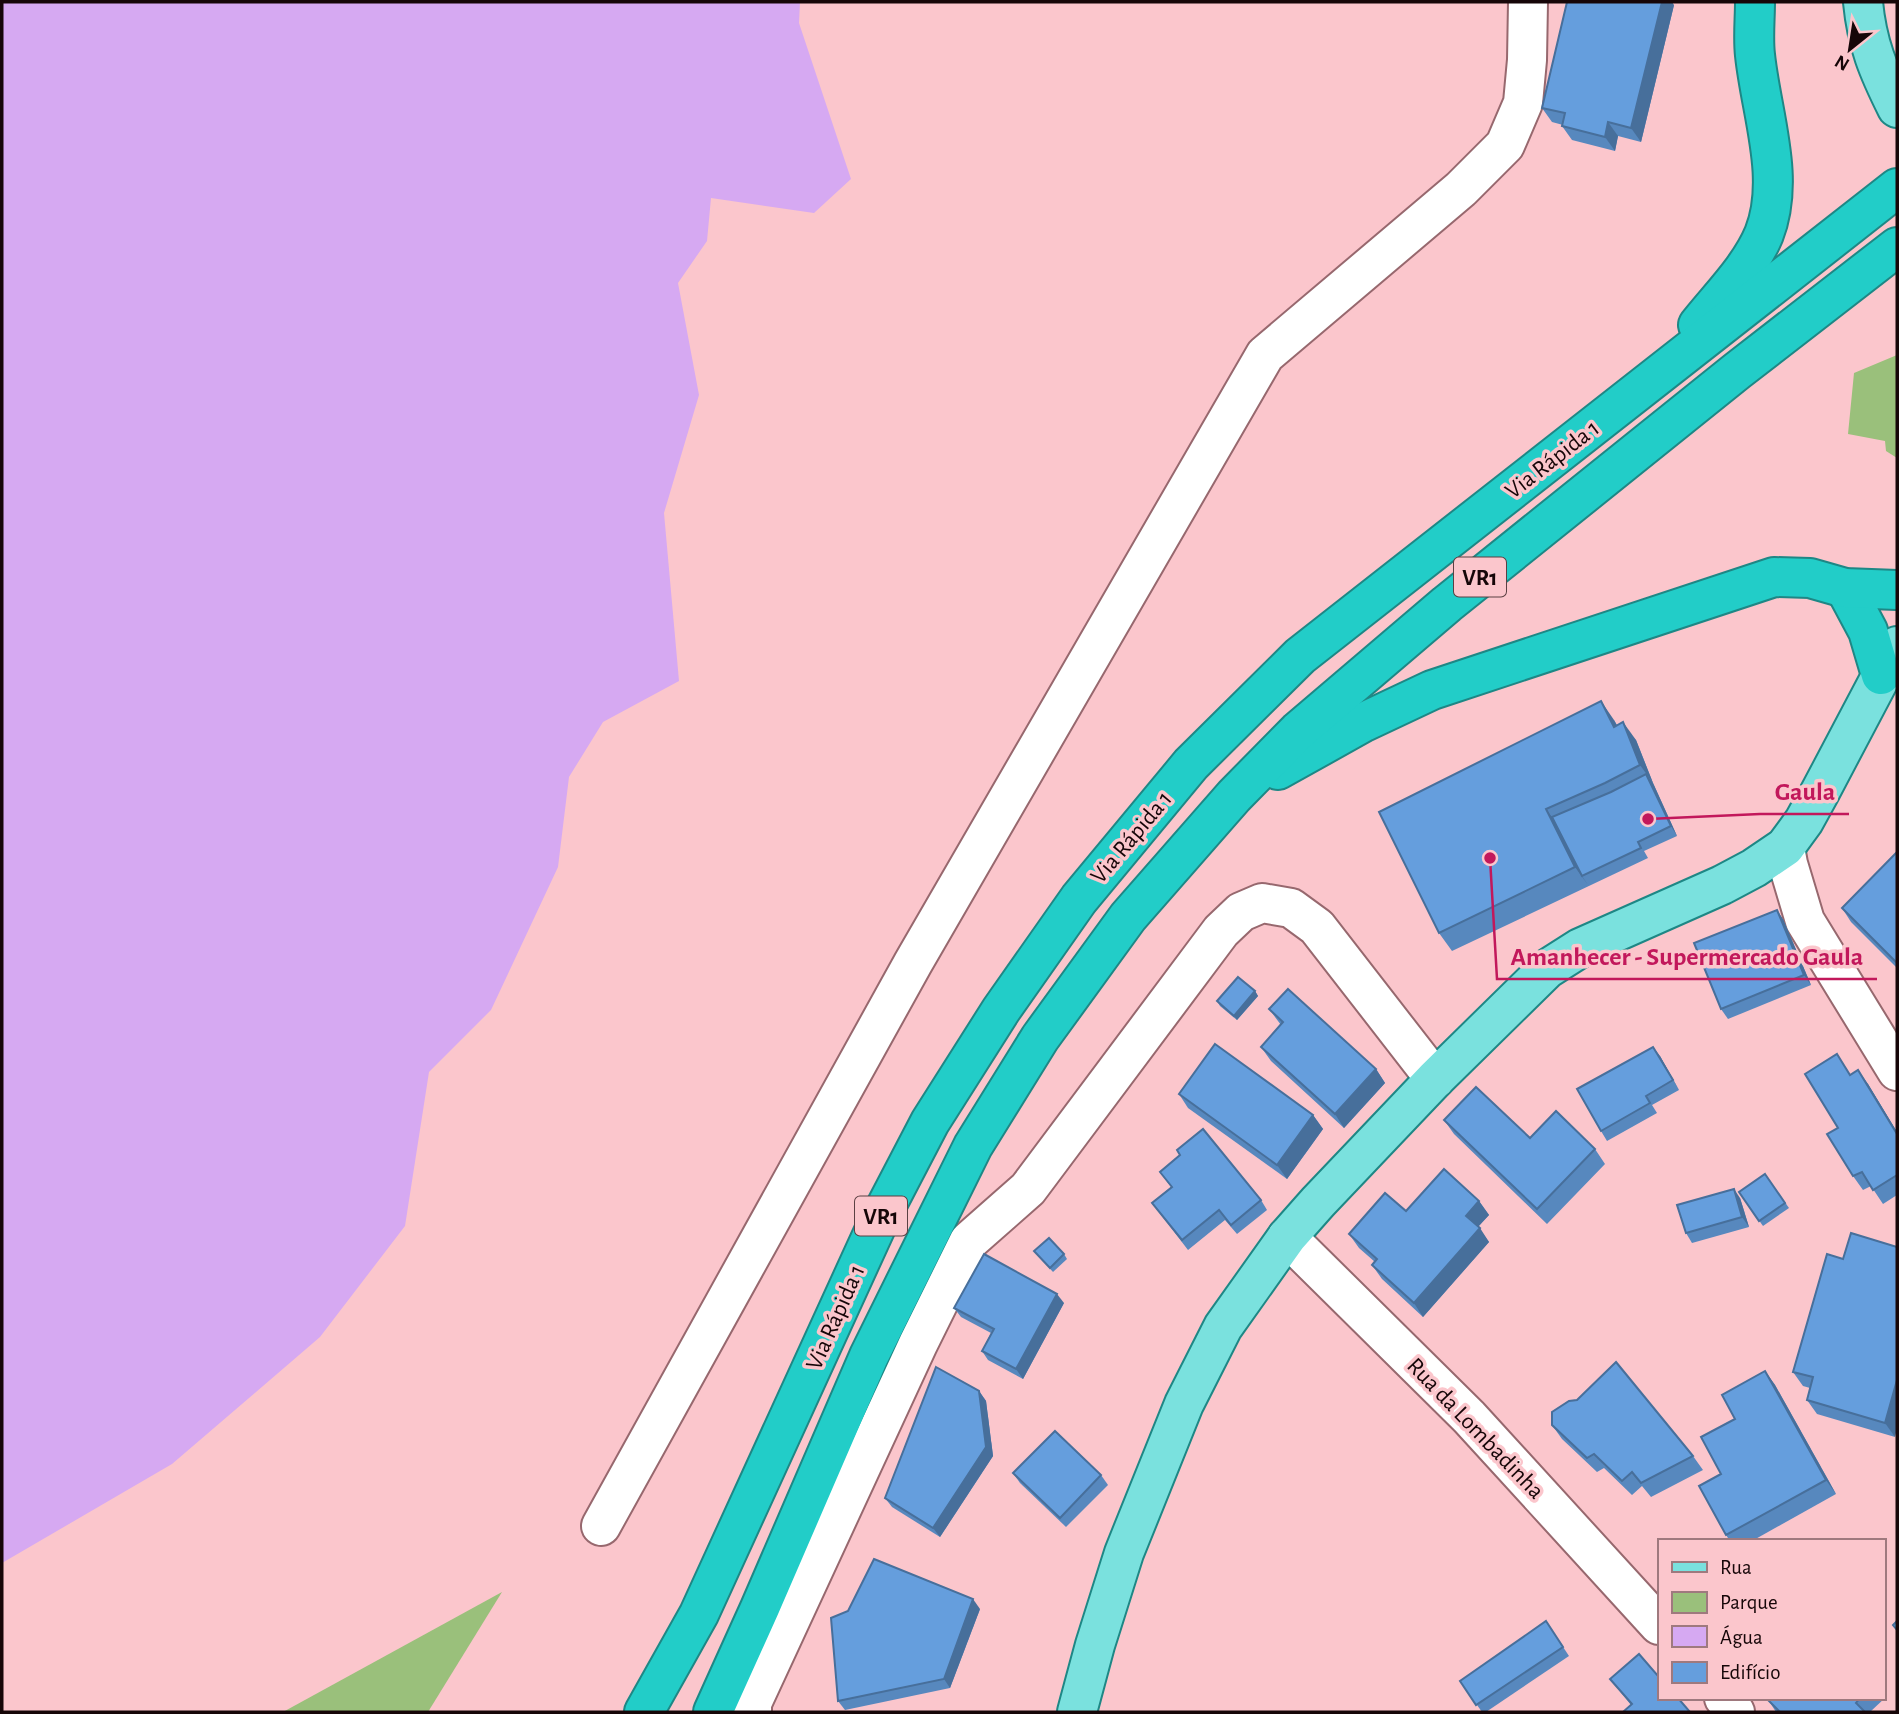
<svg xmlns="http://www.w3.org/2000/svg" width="1899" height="1714" font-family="'Alegreya Sans',sans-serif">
  <rect width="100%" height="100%" fill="#fbc6cc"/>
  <g fill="#9ac07b">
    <path d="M1897,355V458L1886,451L1885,441L1848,434L1854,373Z"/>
    <path d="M502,1592L428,1712H283Z"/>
  </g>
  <path fill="#d6a9f2" d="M2,2H800L799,23L851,179L814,213L711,198L707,241L678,283L699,395L664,513L679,681L603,722L569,777L558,867L491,1010L429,1072L405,1226L320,1337L172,1464L2,1563Z"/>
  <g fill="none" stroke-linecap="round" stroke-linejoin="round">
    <g stroke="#97686e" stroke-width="42">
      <g id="minor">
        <path d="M1785,847L1788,864L1805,921L1897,1071"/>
        <path d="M1287,1237L1469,1417L1659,1625"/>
        <path d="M601,1526L913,963L1265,355L1461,189L1505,145L1523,103L1527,60L1528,2"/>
        <path d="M1724,1698L1735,1712"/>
        <path d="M752,1712V1703L918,1344L969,1241L1028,1189L1221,931L1241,912L1262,903L1291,908L1317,927L1435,1079"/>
      </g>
    </g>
    <g stroke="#1e8785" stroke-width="42">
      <g id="major">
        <path d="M1863,2C1867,44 1878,70 1897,108"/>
        <path d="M1077,1712L1095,1645L1124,1553L1184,1404L1223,1327L1287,1237L1318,1202L1435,1079L1547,969L1580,948L1722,885L1754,868L1785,847L1804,821L1820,792L1897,646"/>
      </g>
    </g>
    <g stroke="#1e8785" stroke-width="42">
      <g id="highway">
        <path d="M1698,325C1720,297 1750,268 1764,234C1786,178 1761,113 1755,55C1753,38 1755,19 1755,2"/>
        <path d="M1845,588L1868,631L1881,675"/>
        <path d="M1278,770L1364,722L1432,690L1774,577L1810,578L1845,588L1897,590"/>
        <path d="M644,1712L699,1614L881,1216L930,1122L1001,1010L1079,899L1191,764L1300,656L1897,188"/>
        <path d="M713,1712L760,1608L869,1356L973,1146L1040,1038L1128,917L1234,796L1298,731L1447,604L1737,371L1897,247"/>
      </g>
    </g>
    <use href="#minor" stroke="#fff" stroke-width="38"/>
    <use href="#major" stroke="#7ae1de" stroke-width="38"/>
    <use href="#highway" stroke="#22cdc8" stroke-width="38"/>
  </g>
  <g fill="#5788be">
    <path d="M1674,5L1641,142L1618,136L1615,151L1572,140L1562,126L1563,125L1552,122L1542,108Z"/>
    <path d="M1614,720L1617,725L1636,740L1653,783L1677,836L1644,851L1648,858L1452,951L1439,933Z"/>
    <path d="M1897,852V968L1851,922L1842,908Z"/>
    <path d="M1783,919L1811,985L1728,1019L1721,1009Z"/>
    <path d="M1255,991L1258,996L1237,1020L1220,1006L1217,1001Z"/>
    <path d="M1269,1009L1376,1069L1385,1083L1344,1128L1271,1061L1261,1047L1281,1025Z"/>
    <path d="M1660,1056L1679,1090L1652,1105L1657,1113L1607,1141L1601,1131Z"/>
    <path d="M1851,1074L1868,1084L1897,1132V1195L1883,1204L1871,1186L1863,1190L1853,1176L1838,1128Z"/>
    <path d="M1179,1094L1313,1115L1323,1129L1287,1179L1188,1108Z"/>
    <path d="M1444,1120L1530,1138L1595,1149L1605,1164L1547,1224L1454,1134Z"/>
    <path d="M1160,1172L1261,1200L1267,1210L1237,1234L1225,1220L1188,1250L1152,1203L1171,1187Z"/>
    <path d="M1765,1174L1789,1208L1763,1226L1739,1192Z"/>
    <path d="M1740,1198L1749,1227L1692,1243L1686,1233Z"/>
    <path d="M1479,1201L1489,1215L1478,1227L1489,1242L1423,1317L1382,1279L1372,1265L1375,1262L1359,1248L1349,1234L1406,1211Z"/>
    <path d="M1034,1251L1064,1254L1067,1259L1053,1272Z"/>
    <path d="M1827,1254L1895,1437L1817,1414L1807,1400L1810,1388L1803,1386L1793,1372Z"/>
    <path d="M1064,1303L1023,1379L988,1360L982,1351L991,1333L961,1317L954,1308Z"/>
    <path d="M1765,1371L1775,1385L1836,1494L1752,1541H1730L1726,1535L1721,1474L1735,1419Z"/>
    <path d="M979,1391L986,1401L993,1456L940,1537L892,1507L885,1498Z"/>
    <path d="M1552,1425L1693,1456L1703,1470L1651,1497L1642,1486L1632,1495L1604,1468L1597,1472L1562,1439Z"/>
    <path d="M1013,1473L1101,1475L1108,1485L1066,1527L1020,1483Z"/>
    <path d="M980,1609L950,1688L845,1710L838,1701Z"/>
    <path d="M1546,1621L1569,1656L1486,1712H1482L1460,1681Z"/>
    <path d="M1659,1677L1631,1705L1610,1679Z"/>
    <path d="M1883,1694L1886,1697L1870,1712H1776L1769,1701L1772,1698H1883Z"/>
  </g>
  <g fill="#476f9b">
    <path d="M1662,2H1672L1674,5L1641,142L1631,128Z"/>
    <path d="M1608,122L1618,136L1615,151L1605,137Z"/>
    <path d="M1601,701L1614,720L1627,745L1614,727Z"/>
    <path d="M1623,722L1636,740L1653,783L1640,765Z"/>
    <path d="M1646,774L1653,783L1677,836L1671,826Z"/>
    <path d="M1546,809L1559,827L1582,876L1588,885L1575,867Z"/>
    <path d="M1777,910L1783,919L1811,985L1804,975Z"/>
    <path d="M1255,991L1258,996L1237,1020L1234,1016Z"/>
    <path d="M1653,1047L1660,1056L1679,1090L1673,1080Z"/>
    <path d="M1376,1069L1385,1083L1344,1128L1335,1114Z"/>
    <path d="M1858,1070L1868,1084L1897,1132V1134Z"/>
    <path d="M1313,1115L1323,1129L1287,1179L1277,1165Z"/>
    <path d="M1734,1189L1740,1198L1749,1227L1742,1217Z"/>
    <path d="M1479,1201L1489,1215L1475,1230L1466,1216Z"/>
    <path d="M1480,1228L1489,1242L1423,1317L1414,1303Z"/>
    <path d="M1057,1294L1064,1303L1023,1379L1016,1369Z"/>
    <path d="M1765,1371L1775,1385L1836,1494L1826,1480Z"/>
    <path d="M1897,1380V1429L1895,1437L1885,1423Z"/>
    <path d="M979,1391L986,1401L993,1456L940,1537L933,1528Z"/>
    <path d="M973,1599L980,1609L950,1688L944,1679Z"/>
  </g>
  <g fill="#659edd" stroke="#476f9b" stroke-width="2">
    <path d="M1567,2H1662L1631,128L1608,122L1605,137L1562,126L1565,113L1542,108Z"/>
    <path d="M1601,701L1614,727L1623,722L1640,765L1605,783L1546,809L1575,867L1439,933L1379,812Z"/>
    <path d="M1646,774L1671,826L1638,842L1641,848L1582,876L1552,817L1611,792Z"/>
    <path d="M1897,852V963L1842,908Z"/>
    <path d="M1777,910L1804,975L1721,1009L1694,943Z"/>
    <path d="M1238,977L1255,991L1234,1016L1217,1001Z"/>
    <path d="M1288,989L1376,1069L1335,1114L1261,1047L1283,1022L1269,1009Z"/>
    <path d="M1215,1044L1313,1115L1277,1165L1179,1094Z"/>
    <path d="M1653,1047L1673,1080L1646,1096L1650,1103L1601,1131L1577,1089Z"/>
    <path d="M1837,1054L1850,1075L1858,1070L1897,1134V1175L1873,1190L1862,1172L1853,1176L1827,1134L1838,1128L1805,1074Z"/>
    <path d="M1476,1087L1530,1138L1556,1111L1595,1149L1537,1209L1444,1120Z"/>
    <path d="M1203,1129L1261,1200L1231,1225L1219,1210L1182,1240L1152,1203L1172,1187L1160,1172L1180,1155L1177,1150Z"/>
    <path d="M1444,1169L1479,1201L1466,1216L1480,1228L1414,1303L1372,1265L1377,1259L1349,1234L1385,1193L1406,1211Z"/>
    <path d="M1765,1174L1785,1203L1759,1221L1739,1192Z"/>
    <path d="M1734,1189L1742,1217L1686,1233L1677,1205Z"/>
    <path d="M1851,1233L1897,1247V1380L1885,1423L1807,1400L1813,1377L1793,1372L1827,1254L1843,1259Z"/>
    <path d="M1049,1238L1064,1254L1050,1268L1034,1251Z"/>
    <path d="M984,1254L1057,1294L1016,1369L982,1351L994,1329L954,1308Z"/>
    <path d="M1616,1362L1693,1456L1641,1483L1632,1472L1622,1481L1594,1454L1587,1458L1552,1425V1412L1569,1401L1577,1400Z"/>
    <path d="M936,1367L979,1391L986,1447L933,1528L885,1498Z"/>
    <path d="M1765,1371L1826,1480L1726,1535L1699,1486L1721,1474L1701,1437L1735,1419L1722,1395Z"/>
    <path d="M1055,1431L1101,1475L1060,1518L1013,1473Z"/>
    <path d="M874,1559L973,1599L944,1679L838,1701L831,1618L848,1611Z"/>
    <path d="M1546,1621L1563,1647L1476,1705L1460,1681Z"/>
    <path d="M1897,1621V1630L1893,1625Z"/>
    <path d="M1639,1654L1659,1677V1698H1678L1690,1712H1623L1632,1704L1610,1679Z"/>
    <path d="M1772,1698H1860L1856,1703L1865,1712H1780L1769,1701Z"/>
  </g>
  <g text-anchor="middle" stroke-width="7" stroke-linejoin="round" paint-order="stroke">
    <g fill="#fbc6cc" stroke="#5b4043" stroke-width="2">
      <rect x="1454" y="557.5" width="52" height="39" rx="5"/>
      <rect x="855" y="1196.5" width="52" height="39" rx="5"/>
    </g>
    <g font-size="23" font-weight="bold" fill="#160608">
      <text x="1480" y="585">VR1</text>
      <text x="881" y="1224">VR1</text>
    </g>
    <g font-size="24" fill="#160608" stroke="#fbc6cc">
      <text transform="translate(1552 459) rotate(-38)" y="8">Via Rápida 1</text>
      <text transform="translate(1131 837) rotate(-50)" y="8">Via Rápida 1</text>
      <text transform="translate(835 1317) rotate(-66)" y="8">Via Rápida 1</text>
      <text transform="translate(1476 1428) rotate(46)" y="8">Rua da Lombadinha</text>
    </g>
  </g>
  <path fill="none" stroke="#c2185b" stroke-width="2.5" d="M1648 819L1760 814H1849M1490 858L1497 979H1877"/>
  <g fill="#c2185b" stroke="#fbc6cc" stroke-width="2.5">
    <circle cx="1648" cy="819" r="7"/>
    <circle cx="1490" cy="858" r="7"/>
  </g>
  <g font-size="26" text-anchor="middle" font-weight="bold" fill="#c2185b" stroke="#fbc6cc" stroke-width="7" stroke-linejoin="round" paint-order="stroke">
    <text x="1805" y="800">Gaula</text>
    <text x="1687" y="965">Amanhecer - Supermercado Gaula</text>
  </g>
  <rect width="1899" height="1714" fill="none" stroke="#160608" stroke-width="7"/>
  <rect x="1658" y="1539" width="228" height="161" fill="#fbc6cc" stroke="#9f797e" stroke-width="2"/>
  <rect x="1672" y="1562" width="35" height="10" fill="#7ae1de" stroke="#9f797e" stroke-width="2"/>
  <text x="1720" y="1574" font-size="21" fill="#160608">Rua</text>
  <rect x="1672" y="1592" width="35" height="21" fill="#9ac07b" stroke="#9f797e" stroke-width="2"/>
  <text x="1720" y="1609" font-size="21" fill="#160608">Parque</text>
  <rect x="1672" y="1626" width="35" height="21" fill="#d6a9f2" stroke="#9f797e" stroke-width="2"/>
  <text x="1720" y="1644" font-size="21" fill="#160608">Água</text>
  <rect x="1672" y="1662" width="35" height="21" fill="#659edd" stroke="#9f797e" stroke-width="2"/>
  <text x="1720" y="1679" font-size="21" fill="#160608">Edifício</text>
  <g transform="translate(1850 49) rotate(210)" stroke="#fbc6cc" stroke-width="5" paint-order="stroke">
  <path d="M0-5L12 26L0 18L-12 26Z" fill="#160608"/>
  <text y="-10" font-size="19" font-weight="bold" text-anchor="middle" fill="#160608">N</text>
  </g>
</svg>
